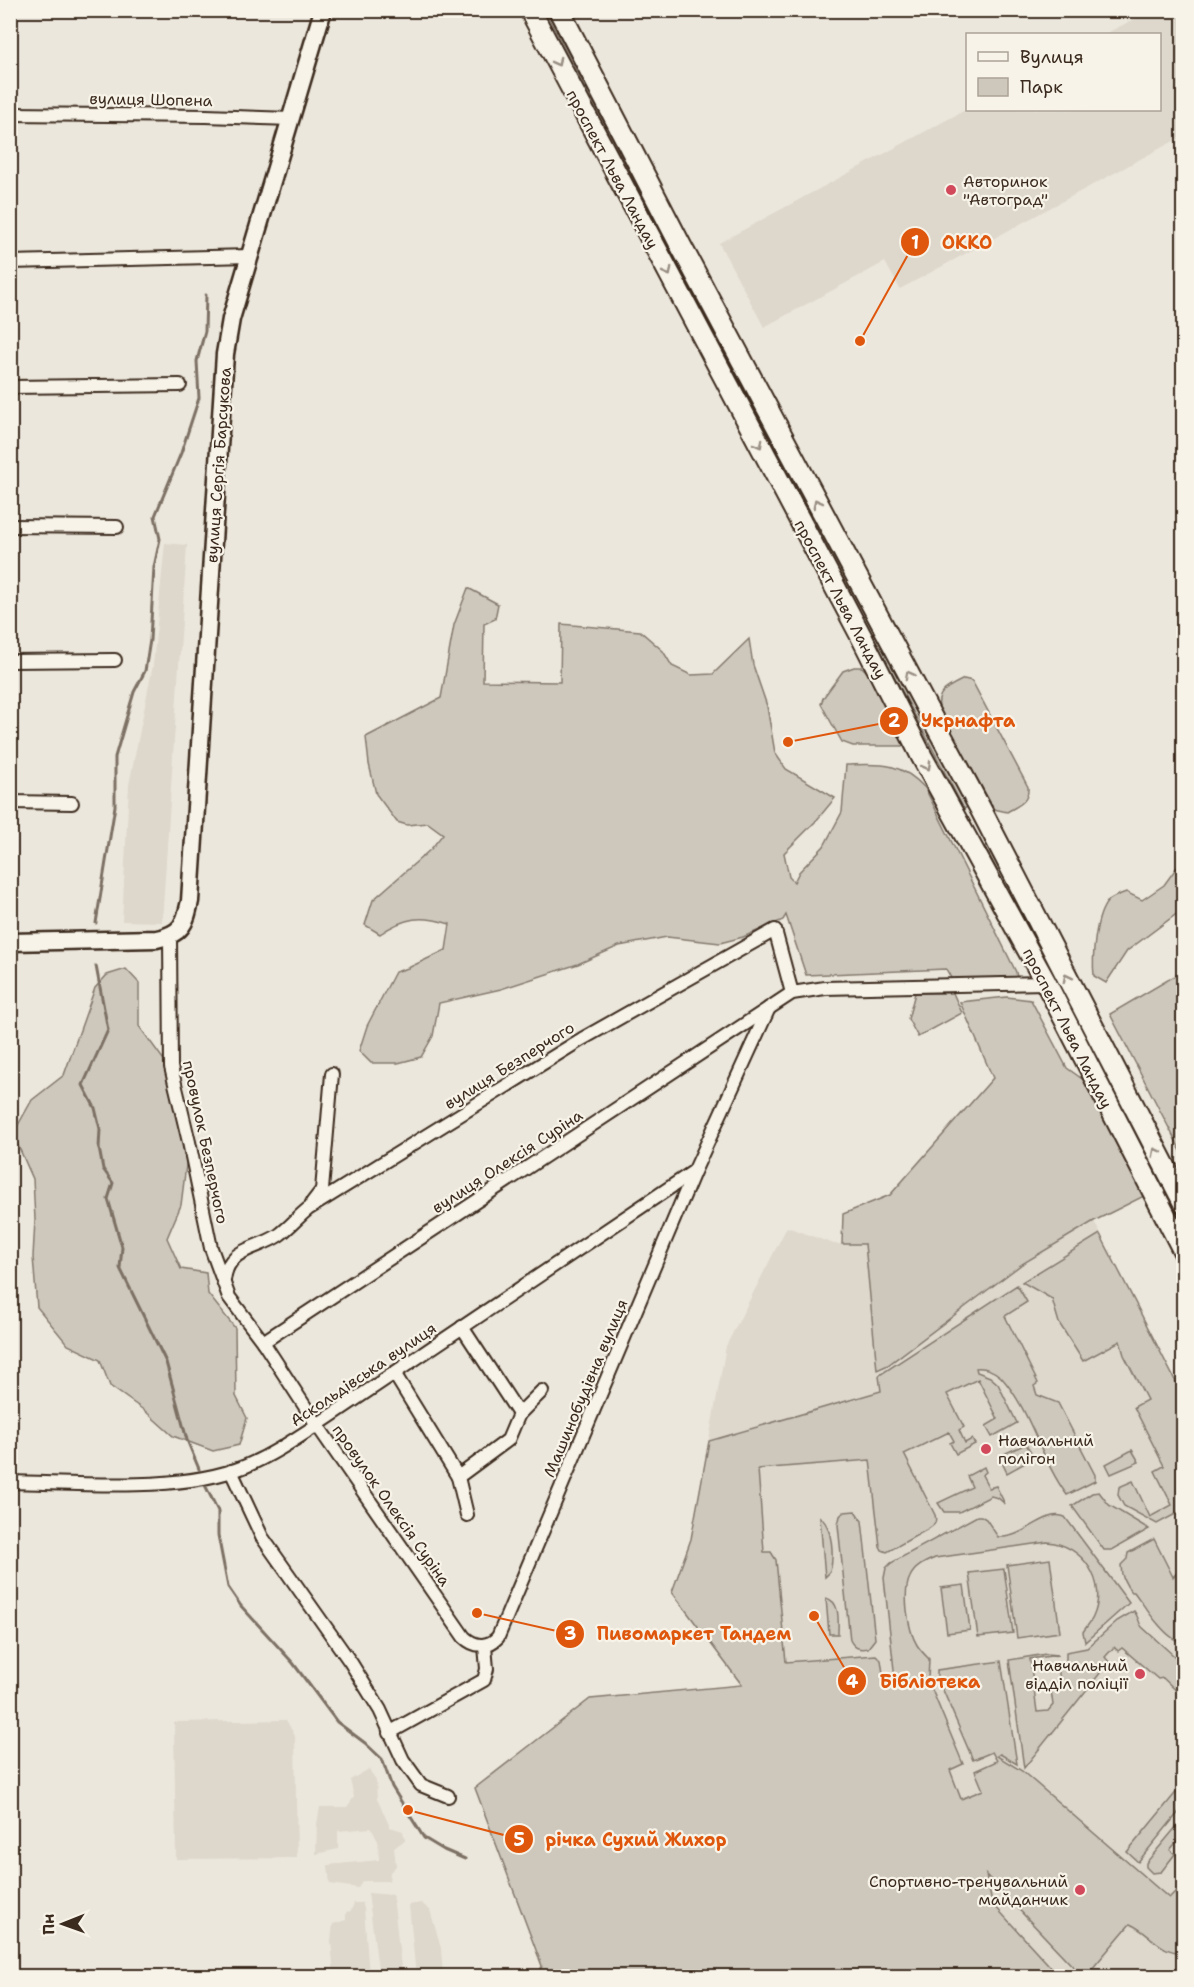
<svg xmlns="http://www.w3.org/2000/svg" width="1194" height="1987" font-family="'Shantell Sans',sans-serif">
  <rect width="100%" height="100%" fill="#ece7dc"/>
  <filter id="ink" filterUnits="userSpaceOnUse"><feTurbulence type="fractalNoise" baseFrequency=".0167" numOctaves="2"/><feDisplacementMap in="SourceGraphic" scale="12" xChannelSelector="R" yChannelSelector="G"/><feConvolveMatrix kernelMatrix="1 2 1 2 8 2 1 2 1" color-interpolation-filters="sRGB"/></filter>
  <g filter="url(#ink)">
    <g fill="#ddd7cc">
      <path d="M1150,11H1183V136L900,289L885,262L764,327L719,243L967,109L1160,110V34H1105Z"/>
      <path d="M165,543L187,545L162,922L122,921L129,785L153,665Z"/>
      <path d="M1094,1221L1183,1396V1976H1059L992,1903L985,1874L908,1679L743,1685L672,1592L691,1539L726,1346L787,1227L834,1244H865L877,1369L888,1365L1022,1264Z"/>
      <path d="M286,1720L295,1736L297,1858L176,1859L174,1722Z"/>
      <path d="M369,1769L376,1781L377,1799L390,1827L403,1831L405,1840L394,1848L396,1866L390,1872L389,1881H362L358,1888L330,1884L328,1865L379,1860L378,1841L371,1828L338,1831V1849L316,1854L317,1824L320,1807H347L354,1797L350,1780Z"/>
      <path d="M368,1893L393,1895L402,1976H379Z"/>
      <path d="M354,1903H362L364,1908L369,1976H334L331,1941L333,1924L346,1920V1912L351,1911Z"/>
      <path d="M421,1903L430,1910L441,1948L443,1976H416L409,1905Z"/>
    </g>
    <g fill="#cec8bc" stroke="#84796d" stroke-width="1.5">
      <path d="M545,11H550L969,806L964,809Z"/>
      <path d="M468,588L498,604L495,619L484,624L483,681L560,682L561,624L640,631L663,651L672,666L691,675L713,674L749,639L753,665L767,706L775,753L786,769L835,798L816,821L784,853L789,877L794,882L799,872L824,846L842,812L846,765C881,764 900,761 925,788L1016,972L1017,977L1011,984L951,985V978L946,969L806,975L786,915L783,920L743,937L720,943L667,937L619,946L578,964L501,989L439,1003L433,1036L421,1057L398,1063H371L359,1051L367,1026L395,972L408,968L446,950L450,924C421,915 405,917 380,934L365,925L373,900L431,849L443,834L428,823L407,825L397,822L376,794L369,764L366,737L441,698L454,625Z"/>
      <path d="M854,667H862L868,673L877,693L893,713L904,742L902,746H853L842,742L821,704L823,698L843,671Z"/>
      <path d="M964,679L972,681L1028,787C1029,802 1019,805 1007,812L994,809L940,712C934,692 948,687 964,679Z"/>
      <path d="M987,844L1065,988L1060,991L985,847Z"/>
      <path d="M1177,867L1183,872V909L1127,951L1106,983L1094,976C1092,958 1095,915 1108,901C1112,897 1121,894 1126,892L1142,900L1164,885Z"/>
      <path d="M126,969L139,983V1026L166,1063L187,1157L181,1205L167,1238L181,1269L206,1273L208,1294L235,1328L236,1396L247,1418L239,1445L213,1451L173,1436L145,1411L110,1386L100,1360L68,1345L37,1307L33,1257L35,1220L33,1179L13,1134L32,1100L64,1075L95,988L107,975Z"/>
      <path d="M1183,971V1155L1110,1014Z"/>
      <path d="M915,993H953L962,1013L918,1037L908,1019Z"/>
      <path d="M1068,996L1183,1213V1225L1064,997Z"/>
      <path d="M1007,997L1031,1000L1067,1068L1085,1081L1146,1195L1094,1221L1022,1264L888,1365L877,1370L865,1244H842L843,1214L890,1195L993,1078L960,1002Z"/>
      <path d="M1100,1234L1183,1396V1510L1157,1524L1124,1506L1118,1495L1119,1487L1133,1481L1150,1517L1172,1505L1155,1471L1164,1466L1134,1407L1147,1400L1124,1355L1120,1341L1083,1361L1059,1323L1052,1299L1022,1282Z"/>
      <path d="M1017,1285L1027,1302L1005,1316L1038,1383L1034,1386L1037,1395L1058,1403L1095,1475V1481L1067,1495C1041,1461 1031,1410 1001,1377C995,1371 985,1367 976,1368L977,1372L990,1377L998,1384L1017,1423L992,1437L986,1426L998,1419L978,1379L947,1394L964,1427L959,1430L965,1443L972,1439L975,1444L956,1454L950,1443L954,1441L949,1432L904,1454L935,1515C937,1522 935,1525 928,1529L887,1552L882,1550L880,1546L870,1460L758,1469L764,1552H771L776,1560L786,1662L876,1655L881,1660L884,1680L895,1679L884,1578L886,1568L891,1563L977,1516H981L986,1519L998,1537C1025,1539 1046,1508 1065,1517L1129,1603L1085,1642L1083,1632C1086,1627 1091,1622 1093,1617C1109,1582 1082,1544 1047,1542L935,1558C926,1562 915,1566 910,1577C902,1593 908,1630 917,1645C920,1650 925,1655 929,1659L928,1680L963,1764L950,1770L961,1799L983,1790L975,1771L997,1761L992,1752L973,1760L937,1676V1670L1001,1661L1017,1764L1000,1754L997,1756L1022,1771L1169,1898L1183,1884V1952C1161,1954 1149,1932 1130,1924L1086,1976H1082L986,1875L992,1903L1059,1976H834L767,1970L763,1976H538L542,1966L475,1788L590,1699L742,1685L672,1592L691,1539L709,1441L881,1391L879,1376L881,1374Z"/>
      <path d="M1026,1444L1034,1458L1007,1473L999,1456Z"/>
      <path d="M1132,1450L1139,1462L1111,1474L1106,1464Z"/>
      <path d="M984,1467L986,1472L982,1475L989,1488L996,1486L1005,1504L998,1498L991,1496L959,1512H944L938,1503L972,1487L967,1476Z"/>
      <path d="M1099,1492L1109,1505L1149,1529L1112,1550H1104L1072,1506L1092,1493Z"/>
      <path d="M855,1511L862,1521L875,1639L868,1648C859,1650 854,1648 850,1640L838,1525L840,1516L844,1512Z"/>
      <path d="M820,1517C833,1527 834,1557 830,1572L825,1577Z"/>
      <path d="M1154,1539L1173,1577L1183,1566L1184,1637L1180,1641C1166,1640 1143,1604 1134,1592H1132C1124,1584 1121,1576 1121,1565L1127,1559L1128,1553Z"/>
      <path d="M1050,1559L1060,1632L1017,1638L1007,1565Z"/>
      <path d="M1004,1569L1013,1633L978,1637L969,1573Z"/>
      <path d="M964,1585L970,1630L947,1633L941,1588Z"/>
      <path d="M826,1598C841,1602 838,1621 838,1634H829Z"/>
      <path d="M1134,1611C1139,1617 1138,1622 1142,1627L1183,1664V1697L1163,1678L1158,1679L1122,1648L1118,1651L1114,1647L1105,1657L1109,1662L1024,1768L1009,1660L1046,1654L1058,1655L1030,1659L1037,1712L1048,1711L1053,1705L1050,1683L1060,1682L1058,1666L1066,1665V1652L1087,1648L1117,1621Z"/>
      <path d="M1183,1784V1807L1138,1862L1127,1852Z"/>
      <path d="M1182,1820L1183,1822V1834L1170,1850L1175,1854L1161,1872L1152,1873L1146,1867V1863Z"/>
    </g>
    <path fill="#a89f93" stroke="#7c7064" stroke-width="1.5" d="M767,1970L834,1976H763Z"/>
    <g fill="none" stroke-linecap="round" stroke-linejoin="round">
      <g stroke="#7c7064" stroke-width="3">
        <path d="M96,923L115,806V757L134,692L145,671L150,640L154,567L160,539L155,516L181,453L199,398L197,361L205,331L206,295"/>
        <path d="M96,966L108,1030L83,1085L95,1108L100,1129L99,1148L103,1169L113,1183L108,1199L122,1247L120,1268L166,1362L187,1440L199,1469"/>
        <path d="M205,1485L218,1511V1535L228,1587L241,1606L293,1663L337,1722L365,1743L382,1759L392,1787L424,1838L444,1850L465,1859"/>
      </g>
      <g stroke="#3b2a1e" stroke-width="16">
        <g id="minor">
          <path d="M10,114L206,116L291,119"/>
          <path d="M10,262L250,256"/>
          <path d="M10,387L180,385"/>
          <path d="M10,526L117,527"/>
          <path d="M10,661L115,660"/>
          <path d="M10,802L72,803"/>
          <path d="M170,936L171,1067L189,1142L211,1248L229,1297L263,1342L317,1425L464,1637C474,1647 488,1648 498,1637L694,1172L769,1008"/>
          <path d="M312,1203L322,1190L332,1074"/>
          <path d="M224,1280C228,1247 257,1250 279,1235C289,1228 298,1217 308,1209L582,1039L775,930L792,993"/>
          <path d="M462,1327L519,1414"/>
          <path d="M263,1342L792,993L825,988L1046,983"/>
          <path d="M394,1373L458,1477"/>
          <path d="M231,1471L262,1537L351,1663L380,1710L403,1760L421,1785L448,1796"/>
          <path d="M10,1482C81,1483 180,1493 246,1466C272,1455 294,1440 317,1425L693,1172"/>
          <path d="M467,1515L458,1477L508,1440L519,1414L542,1391"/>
          <path d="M389,1733L484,1680L487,1669L485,1646"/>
        </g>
      </g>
      <g stroke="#3b2a1e" stroke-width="21">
        <path id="secondary" d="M10,942L157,939C182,934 185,924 190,901L225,354L231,319L323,10"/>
      </g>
      <g stroke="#3b2a1e" stroke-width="24">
        <g id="primary">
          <path d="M530,10L862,638L922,757L1046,983L1184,1252"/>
          <path d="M559,10L681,246L980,808L1184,1203"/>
        </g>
      </g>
      <use href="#minor" stroke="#f7f3e8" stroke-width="12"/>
      <use href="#secondary" stroke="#f7f3e8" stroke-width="16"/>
      <use href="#primary" stroke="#f7f3e8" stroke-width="20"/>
    </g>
    <defs><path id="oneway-chevron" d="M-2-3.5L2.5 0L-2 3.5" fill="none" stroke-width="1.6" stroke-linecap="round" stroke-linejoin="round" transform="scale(1.5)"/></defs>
    <g stroke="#998e83">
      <use href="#oneway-chevron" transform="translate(557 62) rotate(62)"/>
      <use href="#oneway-chevron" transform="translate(668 272) rotate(62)"/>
      <use href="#oneway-chevron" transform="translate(759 444) rotate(62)"/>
      <use href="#oneway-chevron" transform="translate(817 503) rotate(-118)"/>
      <use href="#oneway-chevron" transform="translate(909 675) rotate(-118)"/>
      <use href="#oneway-chevron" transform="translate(927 766) rotate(61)"/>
      <use href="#oneway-chevron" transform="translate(1067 978) rotate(-117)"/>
      <use href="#oneway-chevron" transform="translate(1156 1152) rotate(-118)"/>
    </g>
  </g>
  <g fill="#d1495b" stroke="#f7f3e8" stroke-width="2">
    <circle cx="951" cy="190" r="6"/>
    <circle cx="986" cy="1449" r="6"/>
    <circle cx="1140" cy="1674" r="6"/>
    <circle cx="1080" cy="1890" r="6"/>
  </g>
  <g text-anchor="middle" stroke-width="4.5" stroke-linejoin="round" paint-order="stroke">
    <g font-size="16" fill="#3b2a1e" stroke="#f7f3e8">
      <text transform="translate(151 99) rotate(1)" y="6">вулиця Шопена</text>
      <text transform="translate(613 169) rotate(62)" y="6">проспект Льва Ландау</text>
      <text transform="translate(218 465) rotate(-86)" y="6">вулиця Сергія Барсукова</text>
      <text transform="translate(841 599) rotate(62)" y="6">проспект Льва Ландау</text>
      <text transform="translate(1068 1028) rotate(63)" y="6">проспект Льва Ландау</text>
      <text transform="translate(509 1065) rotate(-32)" y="6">вулиця Безперчого</text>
      <text transform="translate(206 1142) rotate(78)" y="6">провулок Безперчого</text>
      <text transform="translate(507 1161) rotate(-33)" y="6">вулиця Олексія Суріна</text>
      <text transform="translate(363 1374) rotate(-34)" y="6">Аскольдівська вулиця</text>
      <text transform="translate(585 1388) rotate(-67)" y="6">Машинобудівна вулиця</text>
      <text transform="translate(392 1505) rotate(55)" y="6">провулок Олексія Суріна</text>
    </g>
    <g font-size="16" fill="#3b2a1e" stroke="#f7f3e8" text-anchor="start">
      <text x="963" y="187">Авторинок<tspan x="963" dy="18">"Автоград"</tspan></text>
      <text x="998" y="1446">Навчальний<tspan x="998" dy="18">полігон</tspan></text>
      <text x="1128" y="1671" text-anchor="end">Навчальний<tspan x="1128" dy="18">відділ поліції</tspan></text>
      <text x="1068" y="1887" text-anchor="end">Спортивно-тренувальний<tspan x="1068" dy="18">майданчик</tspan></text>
    </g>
  </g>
  <path fill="none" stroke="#df570d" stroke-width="2" d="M860 341L915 242M788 742L894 721M477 1613L570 1634M814 1616L852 1681M408 1810L519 1839"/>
  <g fill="#df570d" stroke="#f7f3e8" stroke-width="2">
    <circle cx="860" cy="341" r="6"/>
    <circle cx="788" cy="742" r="6"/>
    <circle cx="477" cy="1613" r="6"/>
    <circle cx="814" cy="1616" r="6"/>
    <circle cx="408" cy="1810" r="6"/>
    <circle cx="915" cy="242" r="15"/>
    <circle cx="894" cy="721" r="15"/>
    <circle cx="570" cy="1634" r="15"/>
    <circle cx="852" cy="1681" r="15"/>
    <circle cx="519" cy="1839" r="15"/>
  </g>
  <g font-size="18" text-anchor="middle" font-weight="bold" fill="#fff">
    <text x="915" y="249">1</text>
    <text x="894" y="727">2</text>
    <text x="570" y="1640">3</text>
    <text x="852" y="1688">4</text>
    <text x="519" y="1846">5</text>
  </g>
  <g font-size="18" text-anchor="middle" font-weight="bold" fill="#df570d" stroke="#f7f3e8" stroke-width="4.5" stroke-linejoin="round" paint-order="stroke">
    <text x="967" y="249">ОККО</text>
    <text x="968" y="727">Укрнафта</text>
    <text x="694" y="1640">Пивомаркет Тандем</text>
    <text x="930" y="1688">Бібліотека</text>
    <text x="636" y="1846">річка Сухий Жихор</text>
  </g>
  <rect width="1194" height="1987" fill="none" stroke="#f7f3e8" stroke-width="36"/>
  <rect x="18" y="18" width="1158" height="1951" fill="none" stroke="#3b2a1e" stroke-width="2" filter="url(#ink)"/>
  <rect x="966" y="33" width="195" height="78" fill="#f7f3e8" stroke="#aca397" stroke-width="1.5"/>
  <rect x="978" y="52" width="30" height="9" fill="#f7f3e8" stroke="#aca397" stroke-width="1.5"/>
  <text x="1020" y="63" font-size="18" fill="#3b2a1e">Вулиця</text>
  <rect x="978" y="78" width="30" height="18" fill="#cec8bc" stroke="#aca397" stroke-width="1.5"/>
  <text x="1020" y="93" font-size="18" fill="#3b2a1e">Парк</text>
  <g transform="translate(63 1924) rotate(269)" stroke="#f7f3e8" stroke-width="4.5" paint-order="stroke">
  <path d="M0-4.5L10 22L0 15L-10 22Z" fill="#3b2a1e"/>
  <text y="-9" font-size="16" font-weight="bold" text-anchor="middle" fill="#3b2a1e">Пн</text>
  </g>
</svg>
